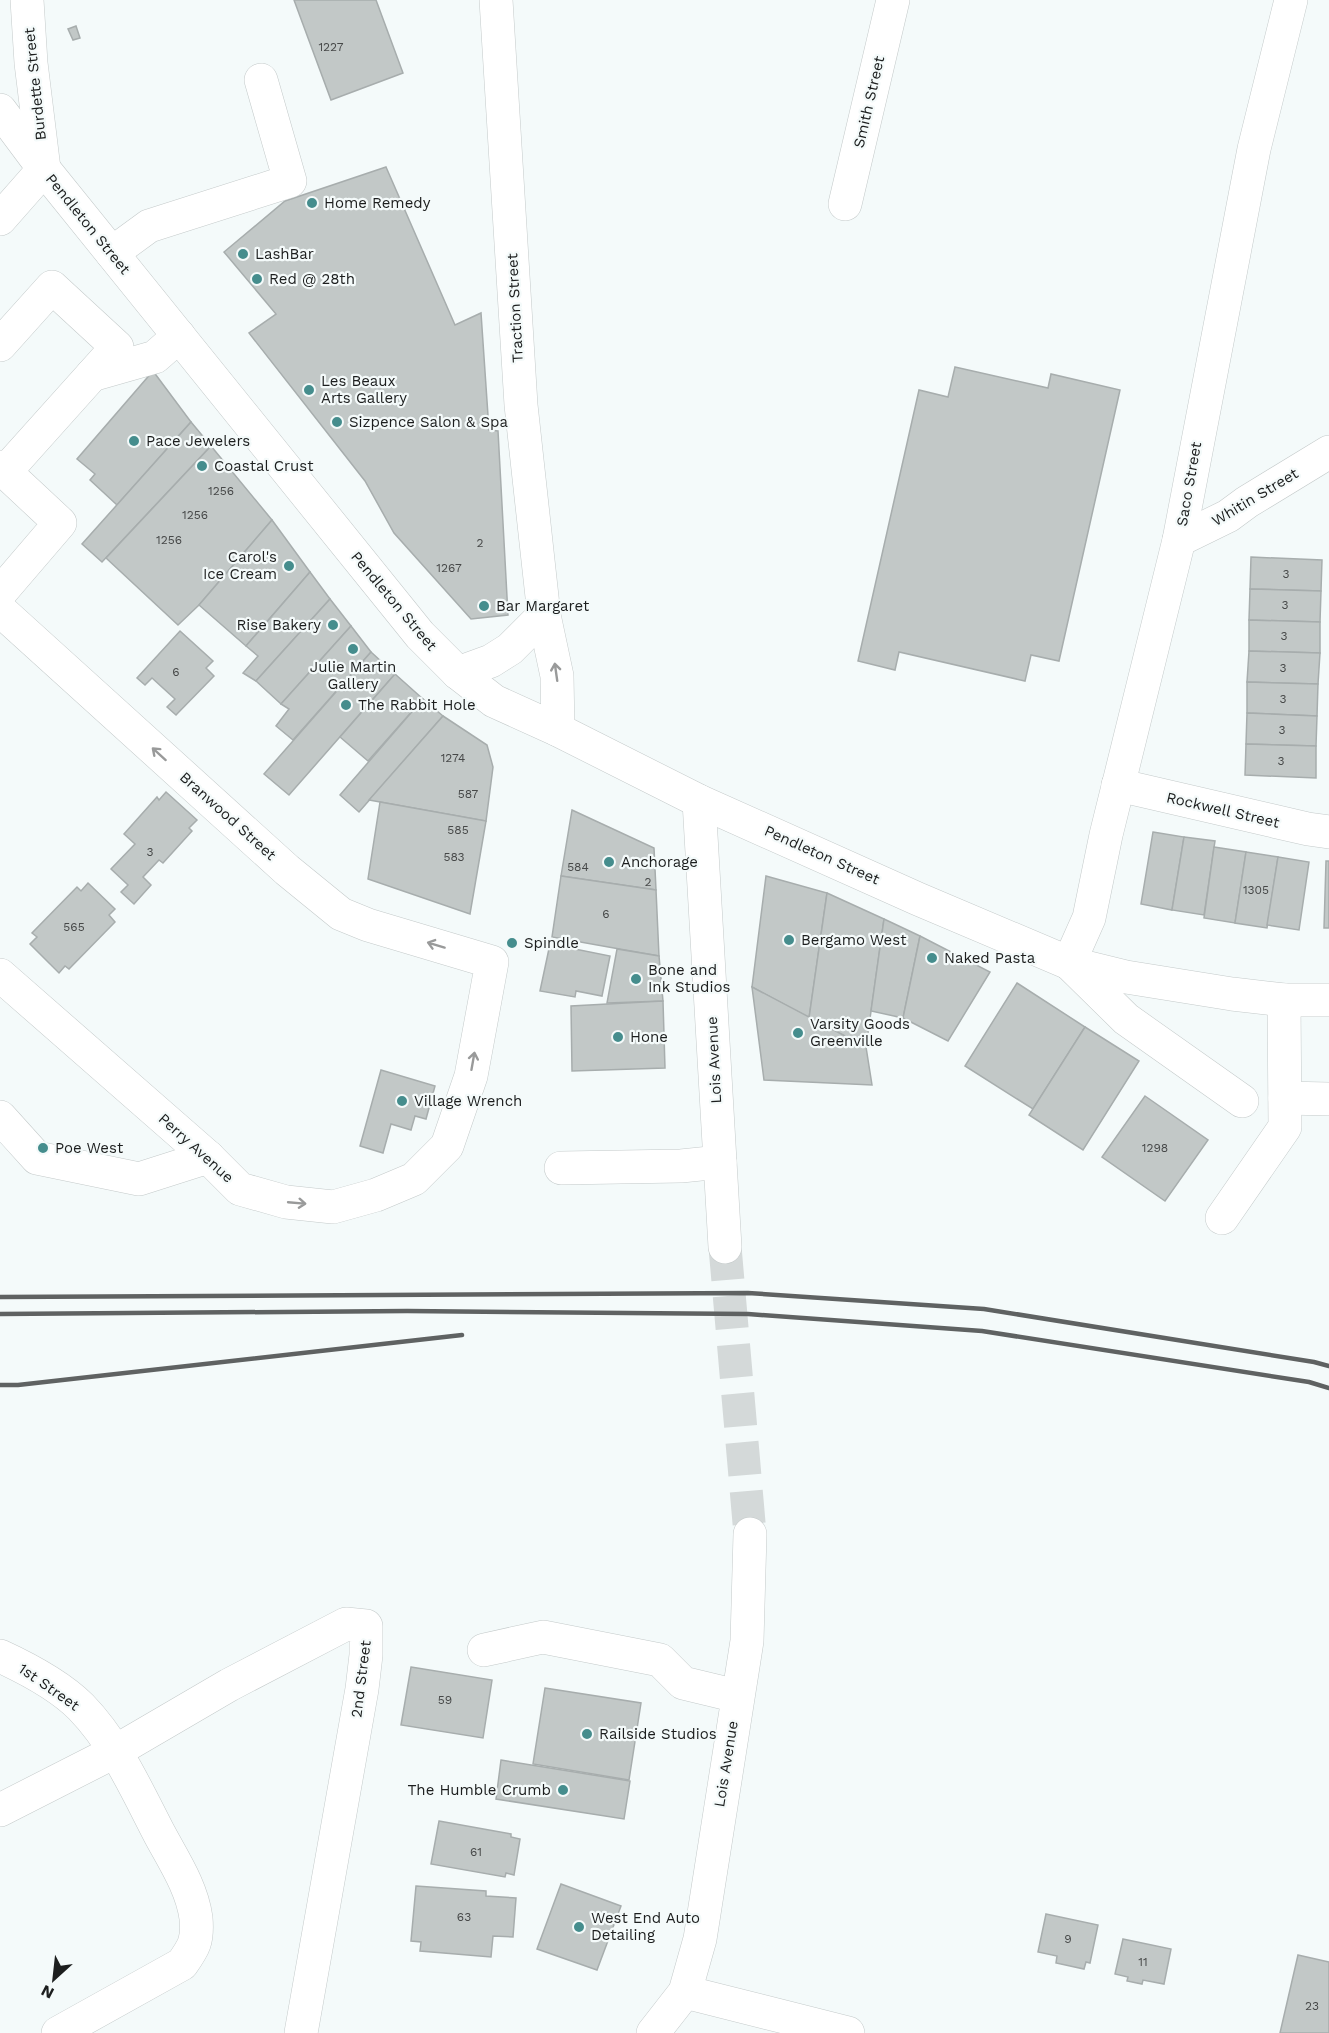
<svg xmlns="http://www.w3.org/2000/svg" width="1329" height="2033" font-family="'Work Sans',sans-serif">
  <rect width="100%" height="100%" fill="#f4fafa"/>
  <g fill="#c2c8c7" stroke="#a7adad" stroke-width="1.5">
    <path d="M294,0H376L403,73L331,100Z"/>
    <path d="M76,26L80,38L73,40L68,29Z"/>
    <path d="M386,167L455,325L481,313L489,430L498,431L508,615L471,619L394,533L365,481L249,333L276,314L224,252L285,201Z"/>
    <path d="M955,367L1048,388L1051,374L1120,390L1059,661L1031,655L1025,681L899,652L895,670L858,661L919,390L948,397Z"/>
    <path d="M153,371L191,422L117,505L90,480L95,474L77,459Z"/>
    <path d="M191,422L211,446L102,562L82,544Z"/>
    <path d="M211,446L272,520L199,605L178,625L106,558Z"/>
    <path d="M272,520L310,572L246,646L199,605Z"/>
    <path d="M1251,557L1322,560L1321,591L1250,589Z"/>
    <path d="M310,572L330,599L256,681L243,673L258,656L246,646Z"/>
    <path d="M1250,589L1321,591L1320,622L1249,620Z"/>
    <path d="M330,599L351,626L281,704L256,681Z"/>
    <path d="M1249,620L1320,622V653L1249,651Z"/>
    <path d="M351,626L371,652L293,740L276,726L289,709L281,704Z"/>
    <path d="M180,631L213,661L206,668L214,676L176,715L167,707L175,699L152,678L145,685L137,678Z"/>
    <path d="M1249,651L1320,653L1318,684L1247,682Z"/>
    <path d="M371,652L395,674L289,795L264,774Z"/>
    <path d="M395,674L423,699L368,761L340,737Z"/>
    <path d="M1247,682L1318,684L1317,716L1247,713Z"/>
    <path d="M423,699L443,716L359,812L340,795Z"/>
    <path d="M1247,713L1317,716L1316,746L1246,744Z"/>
    <path d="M443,716L487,745L493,767L486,821L369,800Z"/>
    <path d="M1246,744L1316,746V778L1245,775Z"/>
    <path d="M166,792L197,820L189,828L192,831L163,863L159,860L143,877L151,885L134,904L121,892L128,885L111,869L135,844L124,834L157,797L159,800Z"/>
    <path d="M380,802L486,821L470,914L368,879Z"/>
    <path d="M572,810L654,848L656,890L561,876Z"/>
    <path d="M1153,832L1184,837L1172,910L1141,904Z"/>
    <path d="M1184,837L1215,841L1204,915L1172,910Z"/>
    <path d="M1214,847L1246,852L1235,923L1204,918Z"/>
    <path d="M1246,852L1278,857L1267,928L1235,923Z"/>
    <path d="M1278,857L1309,862L1299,930L1267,925Z"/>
    <path d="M1326,861H1329V928H1324Z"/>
    <path d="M561,876L656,890L659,956L552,937Z"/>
    <path d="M766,876L827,893L809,1018L752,987Z"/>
    <path d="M88,883L115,909L109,915L115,922L69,969L65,966L59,973L30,944L37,937L32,933L77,887L81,891Z"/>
    <path d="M827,893L884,919L866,1047L809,1018Z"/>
    <path d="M884,919L920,936L903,1018L871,1011Z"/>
    <path d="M920,936L990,972L948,1041L903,1018Z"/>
    <path d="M550,944L610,956L602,996L576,991L575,997L540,991Z"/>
    <path d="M617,949L659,956L663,1001L607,1003Z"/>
    <path d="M1017,983L1085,1027L1033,1109L965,1066Z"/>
    <path d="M752,987L866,1047L872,1085L764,1080Z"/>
    <path d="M663,1001L665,1068L572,1071L571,1006Z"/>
    <path d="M1085,1027L1139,1061L1083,1150L1029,1115Z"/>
    <path d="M381,1070L435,1086L426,1119L415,1116L411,1130L391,1124L383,1153L360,1146Z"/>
    <path d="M1145,1096L1208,1140L1165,1201L1102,1157Z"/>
    <path d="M411,1667L492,1680L483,1738L401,1725Z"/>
    <path d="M545,1688L641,1703L629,1780L533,1764Z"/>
    <path d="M501,1760L630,1781L624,1819L496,1799Z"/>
    <path d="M439,1821L511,1834V1837L520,1839L514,1875L506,1873L505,1877L431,1864Z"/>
    <path d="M561,1884L621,1906L597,1970L537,1949Z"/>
    <path d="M416,1886L486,1891V1896L516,1898L513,1937L493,1936L491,1957L420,1951L421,1942L411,1941Z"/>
    <path d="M1046,1914L1098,1925L1090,1963L1086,1962L1084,1969L1056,1963L1057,1956L1038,1952Z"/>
    <path d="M1123,1939L1171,1949L1164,1984L1143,1980L1142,1984L1127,1981L1128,1977L1115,1974Z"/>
    <path d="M1298,1955L1329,1962V2033H1280Z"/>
  </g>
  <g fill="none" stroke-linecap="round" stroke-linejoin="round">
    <path stroke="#d4d9d9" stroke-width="33" stroke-dasharray="33 16" stroke-linecap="butt" d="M725,1247L750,1534"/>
    <g stroke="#c4caca" stroke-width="34">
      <g id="minor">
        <path d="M496,0L521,405L544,615L557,676L558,730"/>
        <path d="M845,204L893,0"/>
        <path d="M0,219L44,169L31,63L27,0"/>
        <path d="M112,253L149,226L290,181L261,80"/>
        <path d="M0,345L52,287L117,347L5,472"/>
        <path d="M92,375L155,357L179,336"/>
        <path d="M0,467L60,523L0,593"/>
        <path d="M1179,540L1228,516L1247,502L1329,452"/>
        <path d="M0,610L287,870L341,914L368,925L492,962L471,1076L447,1146L414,1179L376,1195L333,1207L286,1202L240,1189L208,1157L0,975"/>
        <path d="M458,673L491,661L510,649L544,615"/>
        <path d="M1118,785L1308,829L1329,832"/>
        <path d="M699,801L725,1247"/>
        <path d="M1285,1098L1329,1099"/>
        <path d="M1242,1101L1126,1019L1069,963L1089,918L1106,835L1179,540L1254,149L1291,0"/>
        <path d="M0,1117L37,1158L139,1179L208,1157"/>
        <path d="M561,1168L681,1166L720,1162"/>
        <path d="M1222,1218L1285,1127L1284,1000"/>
        <path d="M484,1650L543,1637L660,1660L683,1683L737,1696"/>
        <path d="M0,1656C26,1668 61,1687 81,1707C116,1743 137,1791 160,1835C174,1861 192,1888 196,1918C198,1941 194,1947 182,1964L58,2033"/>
        <path d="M0,1810L116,1751L229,1685L346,1624L366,1626V1655L362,1689L301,2033"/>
        <path d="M685,1992L848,2033"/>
        <path d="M653,2033L685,1992L700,1939L747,1641L750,1534"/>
      </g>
    </g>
    <g stroke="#c4caca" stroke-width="34">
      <path id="major" d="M0,110L44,169L420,635L458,673L494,701L558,730L699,801L918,899L1069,963L1126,977L1232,994L1284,1000H1329"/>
    </g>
    <use href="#minor" stroke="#fff" stroke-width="33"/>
    <use href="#major" stroke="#fff" stroke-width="33"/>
    <g stroke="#5f6262" stroke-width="4.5">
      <path d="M0,1297L748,1293L984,1309L1314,1362L1329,1366"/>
      <path d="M0,1314L407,1311L748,1314L982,1331L1309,1382L1329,1388"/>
      <path d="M0,1385H18L462,1335"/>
    </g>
  </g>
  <defs><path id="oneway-shaft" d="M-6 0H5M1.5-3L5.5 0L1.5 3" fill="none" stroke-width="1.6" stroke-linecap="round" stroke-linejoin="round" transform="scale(1.5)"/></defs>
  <g stroke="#999a9a">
    <use href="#oneway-shaft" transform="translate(556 672) rotate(-98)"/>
    <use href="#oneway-shaft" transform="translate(159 754) rotate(-138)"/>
    <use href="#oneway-shaft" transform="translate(436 945) rotate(-163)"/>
    <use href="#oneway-shaft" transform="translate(473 1061) rotate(-80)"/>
    <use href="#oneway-shaft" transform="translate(297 1203) rotate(5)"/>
  </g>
  <g fill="#458d8d" stroke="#f4fafa" stroke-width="2">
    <circle cx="312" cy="203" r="6"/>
    <circle cx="243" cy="254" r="6"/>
    <circle cx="257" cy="279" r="6"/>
    <circle cx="309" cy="390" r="6"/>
    <circle cx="337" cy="422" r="6"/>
    <circle cx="134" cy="441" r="6"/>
    <circle cx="202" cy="466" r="6"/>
    <circle cx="289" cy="566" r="6"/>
    <circle cx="484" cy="606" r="6"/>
    <circle cx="333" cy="625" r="6"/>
    <circle cx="353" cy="649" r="6"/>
    <circle cx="346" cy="705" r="6"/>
    <circle cx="609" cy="862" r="6"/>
    <circle cx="789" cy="940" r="6"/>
    <circle cx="512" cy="943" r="6"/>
    <circle cx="932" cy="958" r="6"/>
    <circle cx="636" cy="979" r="6"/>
    <circle cx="798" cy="1033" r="6"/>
    <circle cx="618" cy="1037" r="6"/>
    <circle cx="402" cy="1101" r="6"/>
    <circle cx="43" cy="1148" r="6"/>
    <circle cx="587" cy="1734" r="6"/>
    <circle cx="563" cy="1790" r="6"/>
    <circle cx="579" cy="1927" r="6"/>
  </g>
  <g text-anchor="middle" stroke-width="4.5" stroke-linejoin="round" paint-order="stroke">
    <g font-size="12" fill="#464848">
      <text x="331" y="51">1227</text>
      <text x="221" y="495">1256</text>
      <text x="195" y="519">1256</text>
      <text x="169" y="544">1256</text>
      <text x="480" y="547">2</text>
      <text x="449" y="572">1267</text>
      <text x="1286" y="578">3</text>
      <text x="1285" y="609">3</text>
      <text x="1284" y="640">3</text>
      <text x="1283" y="672">3</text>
      <text x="176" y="676">6</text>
      <text x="1283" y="703">3</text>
      <text x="1282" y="734">3</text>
      <text x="453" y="762">1274</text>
      <text x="1281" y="765">3</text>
      <text x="468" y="798">587</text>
      <text x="458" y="834">585</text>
      <text x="150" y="856">3</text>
      <text x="454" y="861">583</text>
      <text x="578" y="871">584</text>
      <text x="648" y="886">2</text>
      <text x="1256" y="894">1305</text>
      <text x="606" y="918">6</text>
      <text x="74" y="931">565</text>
      <text x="1155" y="1152">1298</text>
      <text x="445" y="1704">59</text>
      <text x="476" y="1856">61</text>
      <text x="464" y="1921">63</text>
      <text x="1068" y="1943">9</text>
      <text x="1143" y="1966">11</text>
      <text x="1312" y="2010">23</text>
    </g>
    <g font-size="15" fill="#1c1e1e" stroke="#f4fafa">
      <text transform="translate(35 84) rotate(-96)" y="5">Burdette Street</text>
      <text transform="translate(869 102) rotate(-77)" y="5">Smith Street</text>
      <text transform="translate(88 224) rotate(51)" y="5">Pendleton Street</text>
      <text transform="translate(515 308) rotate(-93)" y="5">Traction Street</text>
      <text transform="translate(1189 484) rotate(-80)" y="5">Saco Street</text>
      <text transform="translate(1255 497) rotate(-31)" y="5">Whitin Street</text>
      <text transform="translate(394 601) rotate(50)" y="5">Pendleton Street</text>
      <text transform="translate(1223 810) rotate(13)" y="5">Rockwell Street</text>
      <text transform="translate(228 816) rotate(42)" y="5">Branwood Street</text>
      <text transform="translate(822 855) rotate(24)" y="5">Pendleton Street</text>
      <text transform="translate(714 1060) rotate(-93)" y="5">Lois Avenue</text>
      <text transform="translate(196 1148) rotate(42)" y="5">Perry Avenue</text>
      <text transform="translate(361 1679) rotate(-83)" y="5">2nd Street</text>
      <text transform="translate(49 1687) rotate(35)" y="5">1st Street</text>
      <text transform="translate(726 1764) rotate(-81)" y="5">Lois Avenue</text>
    </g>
    <g font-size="15" fill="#1c1e1e" stroke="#f4fafa" text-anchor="start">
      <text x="324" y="208">Home Remedy</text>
      <text x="255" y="259">LashBar</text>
      <text x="269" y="284">Red @ 28th</text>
      <text x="321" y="386">Les Beaux<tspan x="321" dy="17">Arts Gallery</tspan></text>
      <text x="349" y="427">Sizpence Salon &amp; Spa</text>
      <text x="146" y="446">Pace Jewelers</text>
      <text x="214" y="471">Coastal Crust</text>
      <text x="277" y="562" text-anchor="end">Carol's<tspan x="277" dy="17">Ice Cream</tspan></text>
      <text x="496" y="611">Bar Margaret</text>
      <text x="321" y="630" text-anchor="end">Rise Bakery</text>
      <text x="353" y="672" text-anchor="middle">Julie Martin<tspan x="353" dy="17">Gallery</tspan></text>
      <text x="358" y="710">The Rabbit Hole</text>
      <text x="621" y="867">Anchorage</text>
      <text x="801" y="945">Bergamo West</text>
      <text x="524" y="948">Spindle</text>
      <text x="944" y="963">Naked Pasta</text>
      <text x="648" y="975">Bone and<tspan x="648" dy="17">Ink Studios</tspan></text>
      <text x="810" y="1029">Varsity Goods<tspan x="810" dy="17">Greenville</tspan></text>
      <text x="630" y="1042">Hone</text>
      <text x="414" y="1106">Village Wrench</text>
      <text x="55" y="1153">Poe West</text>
      <text x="599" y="1739">Railside Studios</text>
      <text x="551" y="1795" text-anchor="end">The Humble Crumb</text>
      <text x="591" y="1923">West End Auto<tspan x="591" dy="17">Detailing</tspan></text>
    </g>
  </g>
  <g transform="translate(54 1979) rotate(207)" stroke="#f4fafa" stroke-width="4.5" paint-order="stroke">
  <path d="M0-4.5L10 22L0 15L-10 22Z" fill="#1c1e1e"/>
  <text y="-9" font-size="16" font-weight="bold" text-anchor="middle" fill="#1c1e1e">N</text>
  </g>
</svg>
